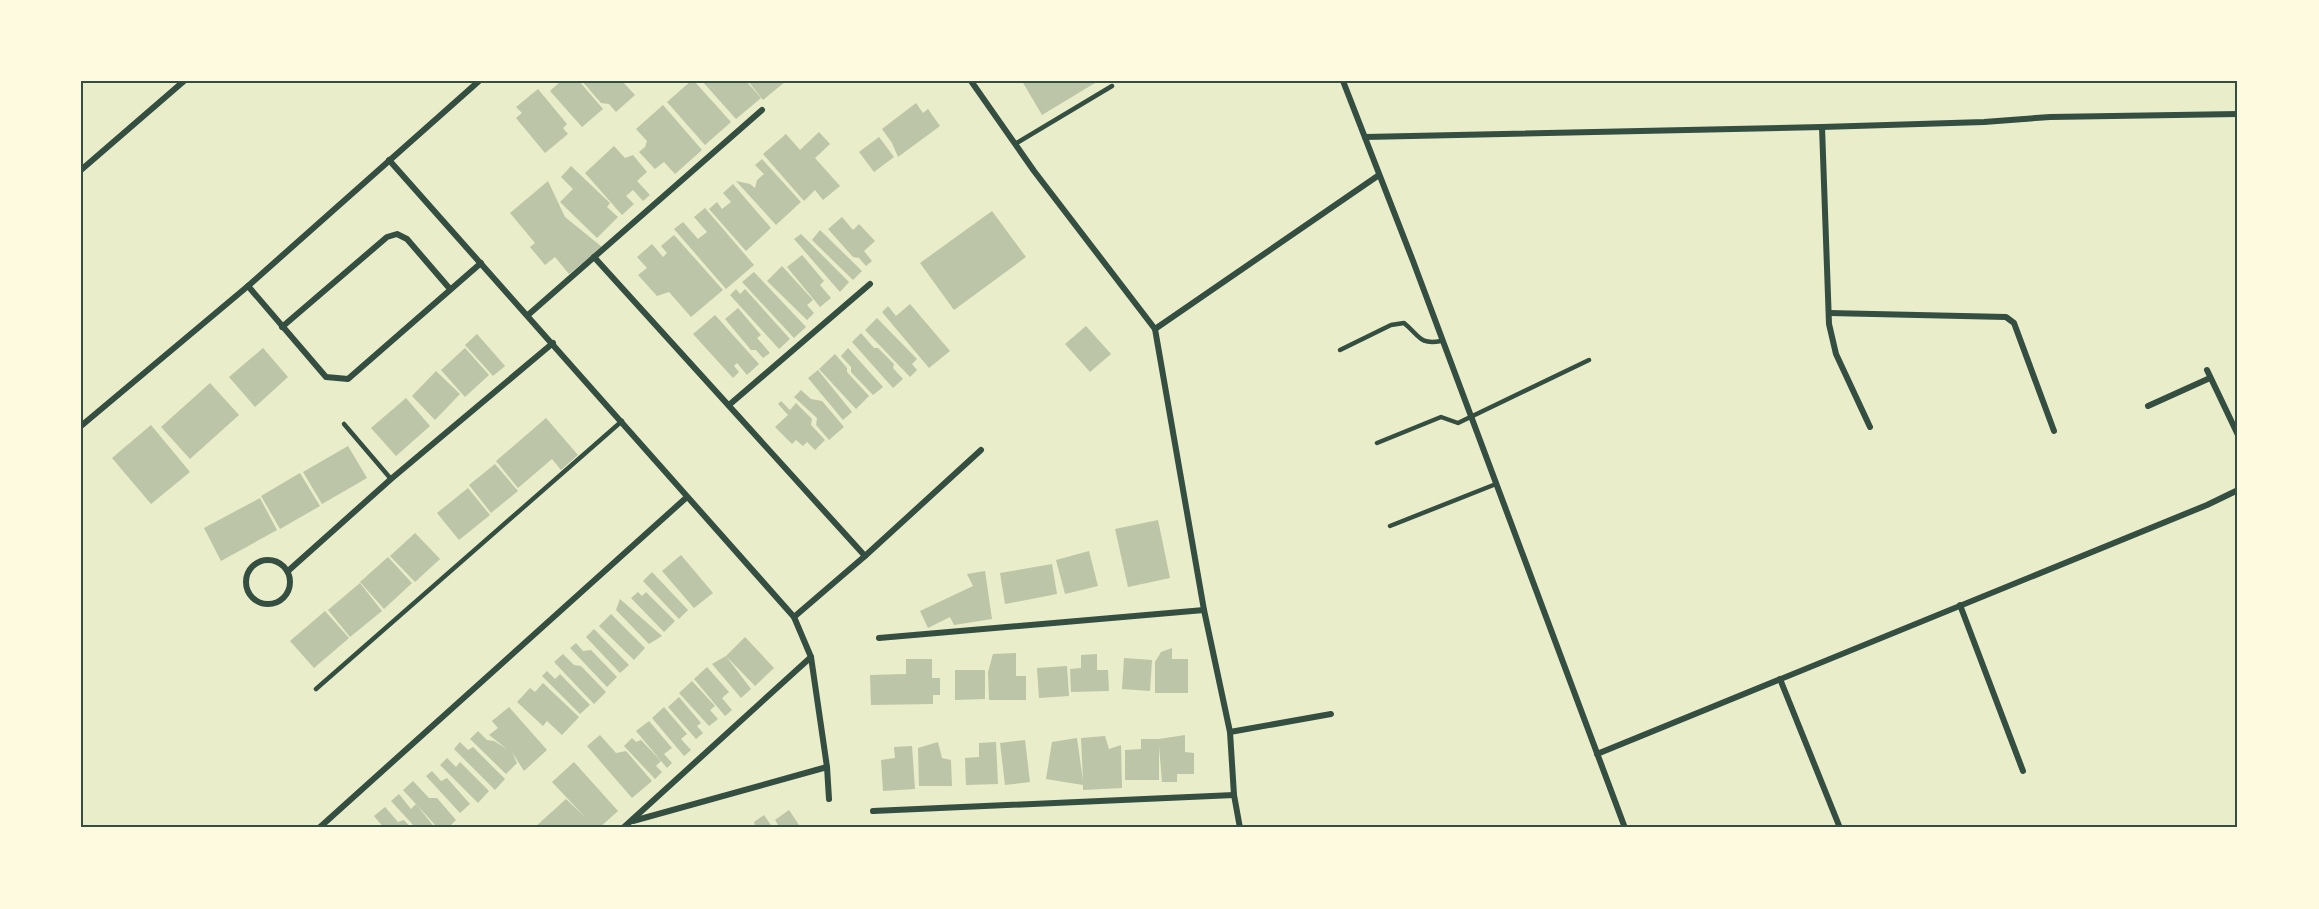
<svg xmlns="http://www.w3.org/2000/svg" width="2319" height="909" font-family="'PT Serif',serif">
  <rect width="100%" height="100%" fill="#e9edc9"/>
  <g fill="#bcc5a7">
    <path d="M561,81H579L603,109L582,127L550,91Z"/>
    <path d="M582,81H622L635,95L616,112L609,104L601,103Z"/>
    <path d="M691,81H694L731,122L705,145L667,102Z"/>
    <path d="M702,81H746L761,98L736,119Z"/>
    <path d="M748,81H786L763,100Z"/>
    <path d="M1022,81H1094L1095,83L1042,115Z"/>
    <path d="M538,89L567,124L563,128L568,134L545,153L516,118L522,113L516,107Z"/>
    <path d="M916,103L923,113L928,109L940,126L898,157L892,143L882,129Z"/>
    <path d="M663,105L702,150L675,174L664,162L655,169L639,152L645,147L647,141L636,129Z"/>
    <path d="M819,132L830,144L815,158L840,186L823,200L815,190L804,201L763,154L786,134L800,150Z"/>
    <path d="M879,137L894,157L874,172L859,152Z"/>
    <path d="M614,146L625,158L633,155L647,172L637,181L650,195L643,201L633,190L626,196L634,204L622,215L585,173Z"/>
    <path d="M762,159L801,202L776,225L736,181L750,184L755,188L757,180L764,174L755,165Z"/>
    <path d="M571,166L610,203L607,207L618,217L597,238L560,202L573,189L561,177Z"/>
    <path d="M548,181L565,217L602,247L569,274L555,257L545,265L530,247L535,243L510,213Z"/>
    <path d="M733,184L771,228L746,251L709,209L717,202L722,209L731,202L723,193Z"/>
    <path d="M705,208L754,265L726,289L674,229L683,222L698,239L707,232L694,217Z"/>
    <path d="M992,211L1026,257L954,310L920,263Z"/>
    <path d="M842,217L853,230L859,224L875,241L864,251L872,261L866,266L859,258L853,257L828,229Z"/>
    <path d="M820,230L862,271L853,280L812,240Z"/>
    <path d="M801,234L849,282L840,292L794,239Z"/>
    <path d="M674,235L723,290L691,317L669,292L657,296L638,275L647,268L637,257L652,244L663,257L667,253L661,246Z"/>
    <path d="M802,255L824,281L820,285L831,298L820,307L787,267Z"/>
    <path d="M782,266L813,300L807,305L814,313L807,320L767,281Z"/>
    <path d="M754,272L806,327L794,338L742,282Z"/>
    <path d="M736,289L740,294L745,289L790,339L779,349L730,295Z"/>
    <path d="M910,304L950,351L929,368L882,312L888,306L896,316Z"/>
    <path d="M738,308L761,335L757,338L770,353L763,358L756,350H751L725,319Z"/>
    <path d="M715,315L759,364L747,375L737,363L734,366L739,372L733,378L693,334Z"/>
    <path d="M877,318L917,359L912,364L917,370L910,377L865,330Z"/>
    <path d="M1086,326L1111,354L1090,372L1065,344Z"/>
    <path d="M861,333L874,348H878L894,364L893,368L903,379L893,388L852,342Z"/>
    <path d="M477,334L505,366L493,376L465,345Z"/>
    <path d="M263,348L288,377L255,407L229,377Z"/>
    <path d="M465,348L489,375L465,397L441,370Z"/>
    <path d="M848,348L883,387L873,395L851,372V367L841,356Z"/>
    <path d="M835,354L847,368V372L869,396L856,409L819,369Z"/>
    <path d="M818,370L852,412L843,420L808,378Z"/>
    <path d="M436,371L460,394L435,420L412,396Z"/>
    <path d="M210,383L239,415L190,459L161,427Z"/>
    <path d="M801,390L811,399L822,401L844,427L829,440L816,425L817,418L794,397Z"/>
    <path d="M406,398L430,426L396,456L371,428Z"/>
    <path d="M781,401L790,410L796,403L812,419L811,425L825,440L815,450L807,442L803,446L796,440L792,444L775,427L788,415L778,404Z"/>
    <path d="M546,418L578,455L561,470L552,459L518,488L496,461Z"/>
    <path d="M151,425L190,472L151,504L112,458Z"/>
    <path d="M348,446L367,478L322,504L303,472Z"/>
    <path d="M495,464L518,491L491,513L469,485Z"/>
    <path d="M300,473L320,506L280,529L261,496Z"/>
    <path d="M468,488L490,515L459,540L437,513Z"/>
    <path d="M260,498L277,530L221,561L204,528Z"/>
    <path d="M1158,520L1170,578L1128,587L1115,529Z"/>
    <path d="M415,533L440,559L415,582L390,556Z"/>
    <path d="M1089,551L1098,586L1065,594L1056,560Z"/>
    <path d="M681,555L713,593L694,608L662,571Z"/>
    <path d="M388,557L412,583L384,609L360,582Z"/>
    <path d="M1052,564L1057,594L1005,604L1000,573Z"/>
    <path d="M985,571L992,619L954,625L950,617L928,628L920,611L973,586L967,574Z"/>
    <path d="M652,572L688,610L679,619L643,581Z"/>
    <path d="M360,583L382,611L350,637L328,610Z"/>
    <path d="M638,592L642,596L646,592L675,621L664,632L631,598Z"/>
    <path d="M620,599L662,636L649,644L616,610Z"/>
    <path d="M325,611L349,638L314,668L290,641Z"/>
    <path d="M611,614L645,648L634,660L599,626Z"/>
    <path d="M594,629L629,665L620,673L586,637Z"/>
    <path d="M745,637L774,668L755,686L726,656L751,689L741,698L712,664L726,656Z"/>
    <path d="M576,643L583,651L591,650L617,677L607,687L570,648Z"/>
    <path d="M1172,648V659H1188V693H1155V662L1161,652Z"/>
    <path d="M1016,653V676H1026V700H989L988,672L993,654Z"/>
    <path d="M563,654L574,665L581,666L606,692L594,704L554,662Z"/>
    <path d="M1097,654V670H1108L1109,691L1071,692L1070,669L1081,668V655Z"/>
    <path d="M1124,658L1152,660L1150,691L1122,689Z"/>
    <path d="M906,659H932V678H940V695H933V704L871,705L870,675L906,674Z"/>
    <path d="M1067,666L1069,696L1039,698L1037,668Z"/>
    <path d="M707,667L729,692L722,698L732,710L725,716L694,679Z"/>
    <path d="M955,670H985V699L955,700Z"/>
    <path d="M547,671L555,679L560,674L590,705L580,714L542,676Z"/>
    <path d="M692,681L715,706L710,710L718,719L709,726L679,693Z"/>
    <path d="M543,683L579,717L562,735L547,721L543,726L517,702L530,688L535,692Z"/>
    <path d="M679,697L701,723L697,726L703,733L696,739L668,707Z"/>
    <path d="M509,707L547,750L524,771L512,752L517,763L506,774L470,739L478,731L487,740L494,741L507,749L489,735L498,728L492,721Z"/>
    <path d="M664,707L687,734L681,739L691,750L684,756L652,718Z"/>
    <path d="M649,721L672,748L664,754L672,763L667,768L636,731Z"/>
    <path d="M600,735L616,753L626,751L652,781L632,798L587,746Z"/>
    <path d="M1185,735V752L1194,753V774H1177V782H1162L1159,746V780H1125V750L1141,749V739H1159Z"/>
    <path d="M1105,736L1109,749L1121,745L1122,788L1083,790V785L1046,779L1052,742L1077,738L1083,781L1081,738Z"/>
    <path d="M632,738L636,742L641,740L661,761L656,766L662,772L655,779L624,746Z"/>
    <path d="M1025,740L1030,782L1005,785L1000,743Z"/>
    <path d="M460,742L468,750L473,747L505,779L495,790L454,749Z"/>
    <path d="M938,742L942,758L951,760L952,786H919L918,748Z"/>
    <path d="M996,742L998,784L966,785L965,758L979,757V743Z"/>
    <path d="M912,746L915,789L883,791L881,760L895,758L894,747Z"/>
    <path d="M447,758L456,767L460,762L489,791L478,803L440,765Z"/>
    <path d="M574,762L618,811L599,828H534L566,799L585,817L552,782Z"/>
    <path d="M432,771L441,781L447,778L470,804L460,813L426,776Z"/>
    <path d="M413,781L429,798H437L456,820L448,828H438L403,790Z"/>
    <path d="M399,794L411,809L416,804L435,828H416L391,801Z"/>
    <path d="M385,807L398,822L404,820L411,828H384L374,816Z"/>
    <path d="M789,810L801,828H780L775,820Z"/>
    <path d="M764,815L773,828H756L754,822Z"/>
  </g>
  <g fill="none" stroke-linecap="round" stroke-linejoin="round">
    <g stroke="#344e41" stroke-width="4.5">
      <path d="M1015,144L1112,86"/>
      <path d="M1340,350L1391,325L1404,323C1420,336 1419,345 1441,341"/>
      <path d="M344,424L391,479"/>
      <path d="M1377,443L1441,417L1458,423L1589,360"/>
      <path d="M1390,526L1496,484"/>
      <path d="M316,689L622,421"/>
    </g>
    <g stroke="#344e41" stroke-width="6">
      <path d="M971,81L1034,171L1155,329L1204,610L1230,732L1234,795L1240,828"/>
      <path d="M1343,81L1413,261L1625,828"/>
      <path d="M1822,127L1829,324L1836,354L1870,427"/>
      <path d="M1365,137L1822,127L1984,122L2050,117L2238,114"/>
      <path d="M389,160L794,617L811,657L827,767L829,799"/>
      <path d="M81,170L184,81"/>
      <path d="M594,257L865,556"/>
      <path d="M248,286L326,377L348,379L481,263"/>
      <path d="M1829,313L2006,317L2014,323L2054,431"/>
      <path d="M528,315L762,110"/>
      <path d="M282,327L387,237L397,234L407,239L450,289"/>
      <path d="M1155,329L1379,175"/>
      <path d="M2207,370L2238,435"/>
      <path d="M729,405L870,284"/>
      <path d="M2148,406L2210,378"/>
      <path d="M81,426L248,286L479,81"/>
      <circle cx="268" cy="582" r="22"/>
      <path d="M288,571L391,479L553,343"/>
      <path d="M1960,605L2023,771"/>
      <path d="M794,617L865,556L981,450"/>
      <path d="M879,638L1204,610"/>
      <path d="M1780,679L1840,828"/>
      <path d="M1230,732L1331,714"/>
      <path d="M1597,754L2207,505L2238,490"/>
      <path d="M873,811L1234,795"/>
      <path d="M633,821L827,767"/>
      <path d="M319,828L687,497"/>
      <path d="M623,828L811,657"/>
    </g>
  </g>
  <rect width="2319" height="909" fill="none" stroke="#fefae0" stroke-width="165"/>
  <rect x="82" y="82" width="2154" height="744" fill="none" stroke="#344e41" stroke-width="2"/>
</svg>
